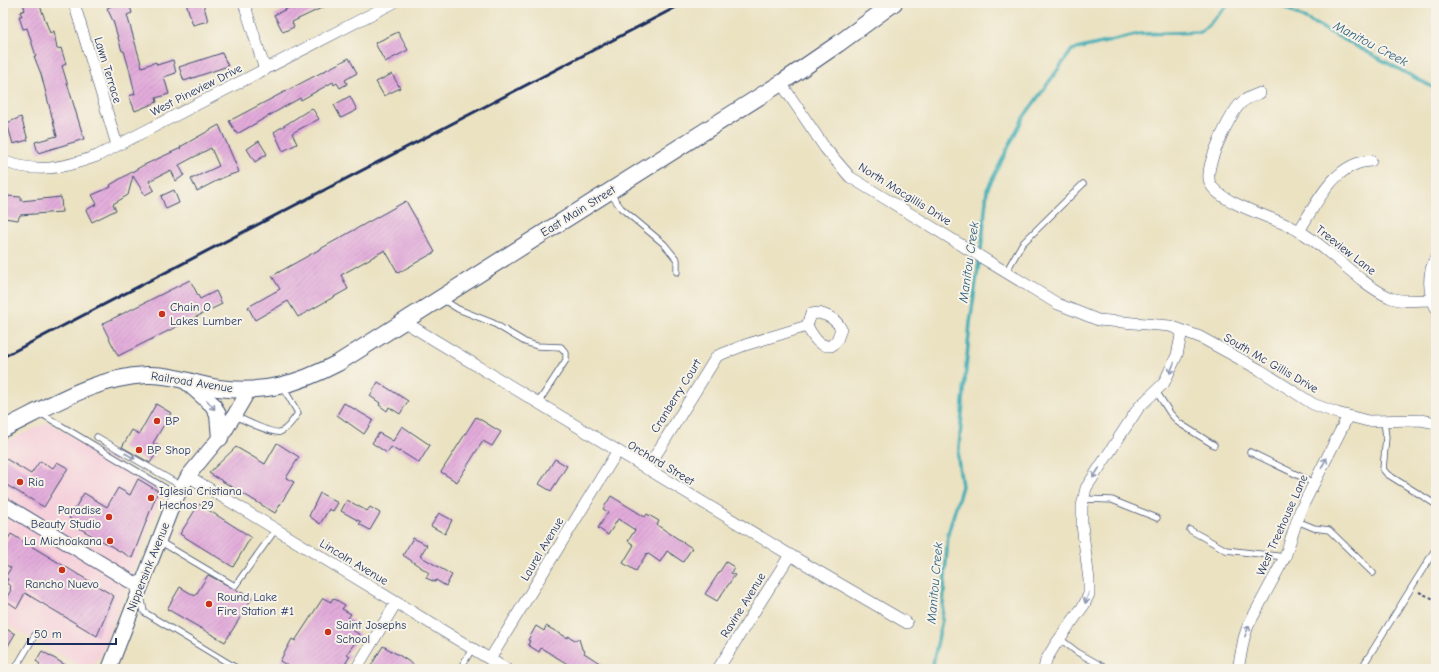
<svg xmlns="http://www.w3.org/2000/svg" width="1439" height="672" font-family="'Comic Neue',sans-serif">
  <defs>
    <pattern id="building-hatch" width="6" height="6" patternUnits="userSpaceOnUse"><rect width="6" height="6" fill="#e2abda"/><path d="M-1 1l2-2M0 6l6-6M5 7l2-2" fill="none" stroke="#c193be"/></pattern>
  </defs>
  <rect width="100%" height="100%" fill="#f7f3e8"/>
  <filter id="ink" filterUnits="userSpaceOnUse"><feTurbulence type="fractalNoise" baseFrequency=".025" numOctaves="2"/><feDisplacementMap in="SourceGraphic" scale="8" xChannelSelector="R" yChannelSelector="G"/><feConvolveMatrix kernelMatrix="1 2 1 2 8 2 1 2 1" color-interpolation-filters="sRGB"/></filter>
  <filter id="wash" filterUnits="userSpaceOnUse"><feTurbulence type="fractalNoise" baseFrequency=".012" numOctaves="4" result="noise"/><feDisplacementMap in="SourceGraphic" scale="16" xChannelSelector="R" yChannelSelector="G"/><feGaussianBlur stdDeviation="0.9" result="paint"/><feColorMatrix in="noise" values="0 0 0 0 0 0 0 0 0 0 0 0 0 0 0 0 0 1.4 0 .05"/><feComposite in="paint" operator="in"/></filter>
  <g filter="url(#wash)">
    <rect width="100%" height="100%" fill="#ebe2c2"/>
    <path fill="#f5cfda" d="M48,422L164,490L100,657L87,669H84L3,622V443Z"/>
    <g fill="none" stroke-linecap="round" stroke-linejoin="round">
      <g stroke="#3cadb6" stroke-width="3.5">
        <path d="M1276,3L1436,89"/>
        <path d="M932,669L942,620L948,534L962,486L958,459L970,323L982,242L987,190L1023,118L1072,50L1140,34L1201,32L1230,3"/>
      </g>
    </g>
    <g id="blocks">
      <g fill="url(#building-hatch)">
        <path d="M23,3H39L50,33L54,31L57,49L61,48L66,64L62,66L84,139L38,153L35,142L57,136L41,74L34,56H36L27,28L23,29L19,16H22L20,12L25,10Z"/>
        <path d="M119,3H129L132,13L127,15L142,67L156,62L157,65L173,60L176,73L164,77L169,94L156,98L157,102L135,111L129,96L135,94L130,72L124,51H122L113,21L107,8Z"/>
        <path d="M186,3H203L208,21L193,25Z"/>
        <path d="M299,3H332L292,22L294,27L283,32L274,15Z"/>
        <path d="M398,32L408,50L385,62L375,43Z"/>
        <path d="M222,53L228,66L184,81L179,67Z"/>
        <path d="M349,58L357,73L345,80L347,84L340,88L337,83L334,85L333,82L301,100L300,98L237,134L229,121Z"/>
        <path d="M392,74L400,88L384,96L376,82Z"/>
        <path d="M350,96L357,110L341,118L334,105Z"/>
        <path d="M312,108L319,119L292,133L297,144L283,151L274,132Z"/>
        <path d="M21,117L28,140L13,144L7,123Z"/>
        <path d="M219,125L239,172L224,177L197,191L191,179L219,166L211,148L179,165L184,175L176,181L171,170L149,181L154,190L145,195L133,176L128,195L113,204L116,210L92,222L86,210L97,204L92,195L111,187L110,185L142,166L181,148L180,147Z"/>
        <path d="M259,141L267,154L255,162L247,149Z"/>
        <path d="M174,190L179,203L166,209L161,196Z"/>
        <path d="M7,196L21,197V201L61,197L62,212L20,215L18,220L4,218Z"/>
        <path d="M406,201L435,252L398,273L385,250L341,275L348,289L298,317L288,301L255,320L248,307L280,289L272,276Z"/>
        <path d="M190,280L200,299L216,291L222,304L118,356L102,324Z"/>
        <path d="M378,382L408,401L400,414L389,407L387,411L379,405L380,403L370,396Z"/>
        <path d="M344,403L373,420L364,434L337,415Z"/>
        <path d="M156,404L171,413L153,443L160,447L150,463L122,447L132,430L139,434Z"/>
        <path d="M476,417L501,432L492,446L483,441L457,482L441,472Z"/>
        <path d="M402,426L430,445L419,463L400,451L399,452L391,447L387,453L372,443L379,433L393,441Z"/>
        <path d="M277,443L299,457L286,478L294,482L275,513L209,473L236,447L265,464Z"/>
        <path d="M3,457L31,474L40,461L53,468L57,462L68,468L44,507L3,483Z"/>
        <path d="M555,459L567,466L551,491L539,484Z"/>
        <path d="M138,479L158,491L132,558L70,523L72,520L69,518L84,493L107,507L118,488L130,495Z"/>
        <path d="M320,493L338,503L333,511L329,509L320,524L309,516Z"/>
        <path d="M611,496L645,517L647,514L659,521L657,525L692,548L683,562L667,551L660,562L647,553L636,571L623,563L634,545L628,541L635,530L618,519L608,535L598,528L608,512L603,509Z"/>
        <path d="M347,500L367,511L370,507L380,513L370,530L359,524L361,522L341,511Z"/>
        <path d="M199,504L251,537L233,567L180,534Z"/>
        <path d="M439,513L452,520L445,534L431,526Z"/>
        <path d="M11,534L114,596L97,636L25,593L17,608L5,600L11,590L10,589L11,586L6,583L8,579L5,577L11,568L3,563V547Z"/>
        <path d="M413,538L427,545L420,556L452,575L446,586L436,580L435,582L426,578L429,573L403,555Z"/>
        <path d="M726,562L734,567L731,573L735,575L717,601L705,594Z"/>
        <path d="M208,575L252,598L225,642L167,609L180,587L195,596Z"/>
        <path d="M323,598L331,602L333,598L345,605L342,609L351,614L348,618L355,622L351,629L360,635L347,654L350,656L342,669H293L280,661L292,639L295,641Z"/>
        <path d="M536,626L544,631L546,626L568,638V636L575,640L579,639L582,649L585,651L584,653L609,669H576L541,648L539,652L528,645L530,641L528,640Z"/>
        <path d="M3,627L15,634L3,654Z"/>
        <path d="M383,646L402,657L420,669H369Z"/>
        <path d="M42,651L72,669H37L40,664L36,661Z"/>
      </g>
    </g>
  </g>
  <g filter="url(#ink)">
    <use href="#blocks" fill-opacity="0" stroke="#3a4a6d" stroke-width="1"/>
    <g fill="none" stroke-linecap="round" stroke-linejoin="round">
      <g stroke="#3a4a6d" stroke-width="7">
        <g id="service">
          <path d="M610,193L621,208L664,244L677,260V272"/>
          <path d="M1006,272L1022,244L1083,184"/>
          <path d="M442,299L458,309L493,323L525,342L537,346L561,347L566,353V360L538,403"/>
          <path d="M1156,391L1170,413L1179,423L1214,445"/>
          <path d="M40,413L177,495"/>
          <path d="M235,416C244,420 271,434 280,432C288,429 294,419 298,413L283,387"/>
          <path d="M1384,421L1386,437L1383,469L1387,474L1435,504"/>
          <path d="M97,437L183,487"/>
          <path d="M1250,452L1314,483"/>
          <path d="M1084,499L1112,500L1157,518"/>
          <path d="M1297,521L1314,528L1329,530L1373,573"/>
          <path d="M1190,530L1226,550L1285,557"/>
          <path d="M159,541L235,586L276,529"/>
          <path d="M141,595L144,612L238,669"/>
          <path d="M1059,638L1077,652L1107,669"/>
          <path d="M15,669L35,635"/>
          <path d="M460,669L472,649"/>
          <path d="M1361,669L1436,548"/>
        </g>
      </g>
      <g stroke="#3a4a6d" stroke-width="12">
        <g id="minor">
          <path d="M74,3L117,145"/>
          <path d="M244,3L265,70"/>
          <path d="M781,83L825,148L850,177L1058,304L1098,320L1170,326L1200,337L1260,370L1313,404L1337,413L1368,421L1421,420L1436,423"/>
          <path d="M1260,93C1253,96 1246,98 1241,103C1230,114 1209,159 1209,174C1208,180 1211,186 1215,190C1230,206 1278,219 1299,231C1331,249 1358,283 1389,297C1401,303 1419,300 1431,300"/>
          <path d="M3,161C37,174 64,168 97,156L393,3"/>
          <path d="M1299,231C1316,204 1335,162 1371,161"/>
          <path d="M1436,257C1427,273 1428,293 1436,308"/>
          <path d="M819,313C829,316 836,319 841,329L837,340L831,346C818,347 813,336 807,326L811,314Z"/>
          <path d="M403,321L790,555L907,623"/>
          <path d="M647,469L717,356L745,345L807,326"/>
          <path d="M188,476L506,669"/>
          <path d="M490,659L617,452"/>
          <path d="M356,669L396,603"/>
          <path d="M718,669L790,555"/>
          <path d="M1044,669L1046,660L1055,645L1084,605L1089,594V580L1082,525V506L1086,488L1139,407L1164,383L1177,355L1182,331"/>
          <path d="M1238,669L1244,638L1248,626L1285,557L1300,511L1348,416"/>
        </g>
      </g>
      <g stroke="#3a4a6d" stroke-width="16">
        <g id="tertiary">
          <path d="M3,504L140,587"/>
          <path d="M109,669L173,504L188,476L225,431L249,390"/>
        </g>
      </g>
      <g stroke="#3a4a6d" stroke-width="18">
        <g id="secondary">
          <path d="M186,381L213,405L218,415L220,438"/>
          <path d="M3,429C48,407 95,377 147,375C171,374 194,384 218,388C264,394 298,384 338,363L781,83L838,44L894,3"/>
        </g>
      </g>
      <path stroke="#3a4a6d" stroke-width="2" stroke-dasharray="3 3" stroke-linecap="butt" d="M1419,592L1436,600"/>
      <use href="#service" stroke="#fff" stroke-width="5.5"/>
      <use href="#minor" stroke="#fff" stroke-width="11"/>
      <use href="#tertiary" stroke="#fff" stroke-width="14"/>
      <use href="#secondary" stroke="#fff" stroke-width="16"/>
      <path stroke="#1b2f5e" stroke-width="3" d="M3,357L684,3"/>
    </g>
    <defs><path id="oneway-shaft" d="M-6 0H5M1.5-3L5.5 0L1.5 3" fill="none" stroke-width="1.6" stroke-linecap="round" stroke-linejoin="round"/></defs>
    <g stroke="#8d97ae">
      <use href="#oneway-shaft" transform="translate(1172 368) rotate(113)"/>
      <use href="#oneway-shaft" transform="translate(211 405) rotate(49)"/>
      <use href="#oneway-shaft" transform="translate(130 456) rotate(30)"/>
      <use href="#oneway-shaft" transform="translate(1324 463) rotate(-64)"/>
      <use href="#oneway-shaft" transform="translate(1096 473) rotate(123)"/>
      <use href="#oneway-shaft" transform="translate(1087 598) rotate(109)"/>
      <use href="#oneway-shaft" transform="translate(1247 631) rotate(-69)"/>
    </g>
  </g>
  <g fill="#c8321e" stroke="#f7f3e8" stroke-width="1.5">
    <circle cx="162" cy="314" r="4"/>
    <circle cx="157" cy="421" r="4"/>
    <circle cx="139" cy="450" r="4"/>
    <circle cx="20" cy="482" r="4"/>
    <circle cx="151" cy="498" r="4"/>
    <circle cx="109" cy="517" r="4"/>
    <circle cx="110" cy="541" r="4"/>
    <circle cx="62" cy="570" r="4"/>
    <circle cx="209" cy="604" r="4"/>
    <circle cx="328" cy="632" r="4"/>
  </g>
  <g text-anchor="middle" stroke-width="4" stroke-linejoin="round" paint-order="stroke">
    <g font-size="12" fill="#1b2f5e" stroke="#f7f3e8">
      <text transform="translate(108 70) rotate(73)" y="4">Lawn Terrace</text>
      <text transform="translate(196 90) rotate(-27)" y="4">West Pineview Drive</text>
      <text transform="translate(905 194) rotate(32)" y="4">North Macgillis Drive</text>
      <text transform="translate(578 211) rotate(-32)" y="4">East Main Street</text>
      <text transform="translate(1346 250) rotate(38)" y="4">Treeview Lane</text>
      <text transform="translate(1271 363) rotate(30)" y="4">South Mc Gillis Drive</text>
      <text transform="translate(192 382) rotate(9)" y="4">Railroad Avenue</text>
      <text transform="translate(676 396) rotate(-58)" y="4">Cranberry Court</text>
      <text transform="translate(661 463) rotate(31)" y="4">Orchard Street</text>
      <text transform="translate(1282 525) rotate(-66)" y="4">West Treehouse Lane</text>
      <text transform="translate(542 549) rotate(-59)" y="4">Laurel Avenue</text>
      <text transform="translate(354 562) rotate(31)" y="4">Lincoln Avenue</text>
      <text transform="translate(148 567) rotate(-68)" y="4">Nippersink Avenue</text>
      <text transform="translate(743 605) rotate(-58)" y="4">Ravine Avenue</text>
    </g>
    <g font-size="12" fill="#1b2f5e" stroke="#f7f3e8" text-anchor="start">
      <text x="170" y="311">Chain O<tspan x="170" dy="14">Lakes Lumber</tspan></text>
      <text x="165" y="425">BP</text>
      <text x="147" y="454">BP Shop</text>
      <text x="28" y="486">Ria</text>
      <text x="159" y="495">Iglesia Cristiana<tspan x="159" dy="14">Hechos 29</tspan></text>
      <text x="101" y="514" text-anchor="end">Paradise<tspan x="101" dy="14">Beauty Studio</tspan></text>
      <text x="102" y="545" text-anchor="end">La Michoakana</text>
      <text x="62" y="588" text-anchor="middle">Rancho Nuevo</text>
      <text x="217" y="601">Round Lake<tspan x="217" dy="14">Fire Station #1</tspan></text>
      <text x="336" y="629">Saint Josephs<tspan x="336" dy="14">School</tspan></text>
    </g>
    <g font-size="13" font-style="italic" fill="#275b7d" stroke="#f7f3e8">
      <text transform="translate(1371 43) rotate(28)" y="5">Manitou Creek</text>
      <text transform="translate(968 262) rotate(-82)" y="5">Manitou Creek</text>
      <text transform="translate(934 583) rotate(-85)" y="5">Manitou Creek</text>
    </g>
  </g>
  <rect width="1439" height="672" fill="none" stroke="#f7f3e8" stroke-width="16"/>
  <path d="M28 638v6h88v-6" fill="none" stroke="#1b2f5e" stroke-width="2"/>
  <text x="34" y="638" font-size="12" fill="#1b2f5e" stroke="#f7f3e8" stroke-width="3" paint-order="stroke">50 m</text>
</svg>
